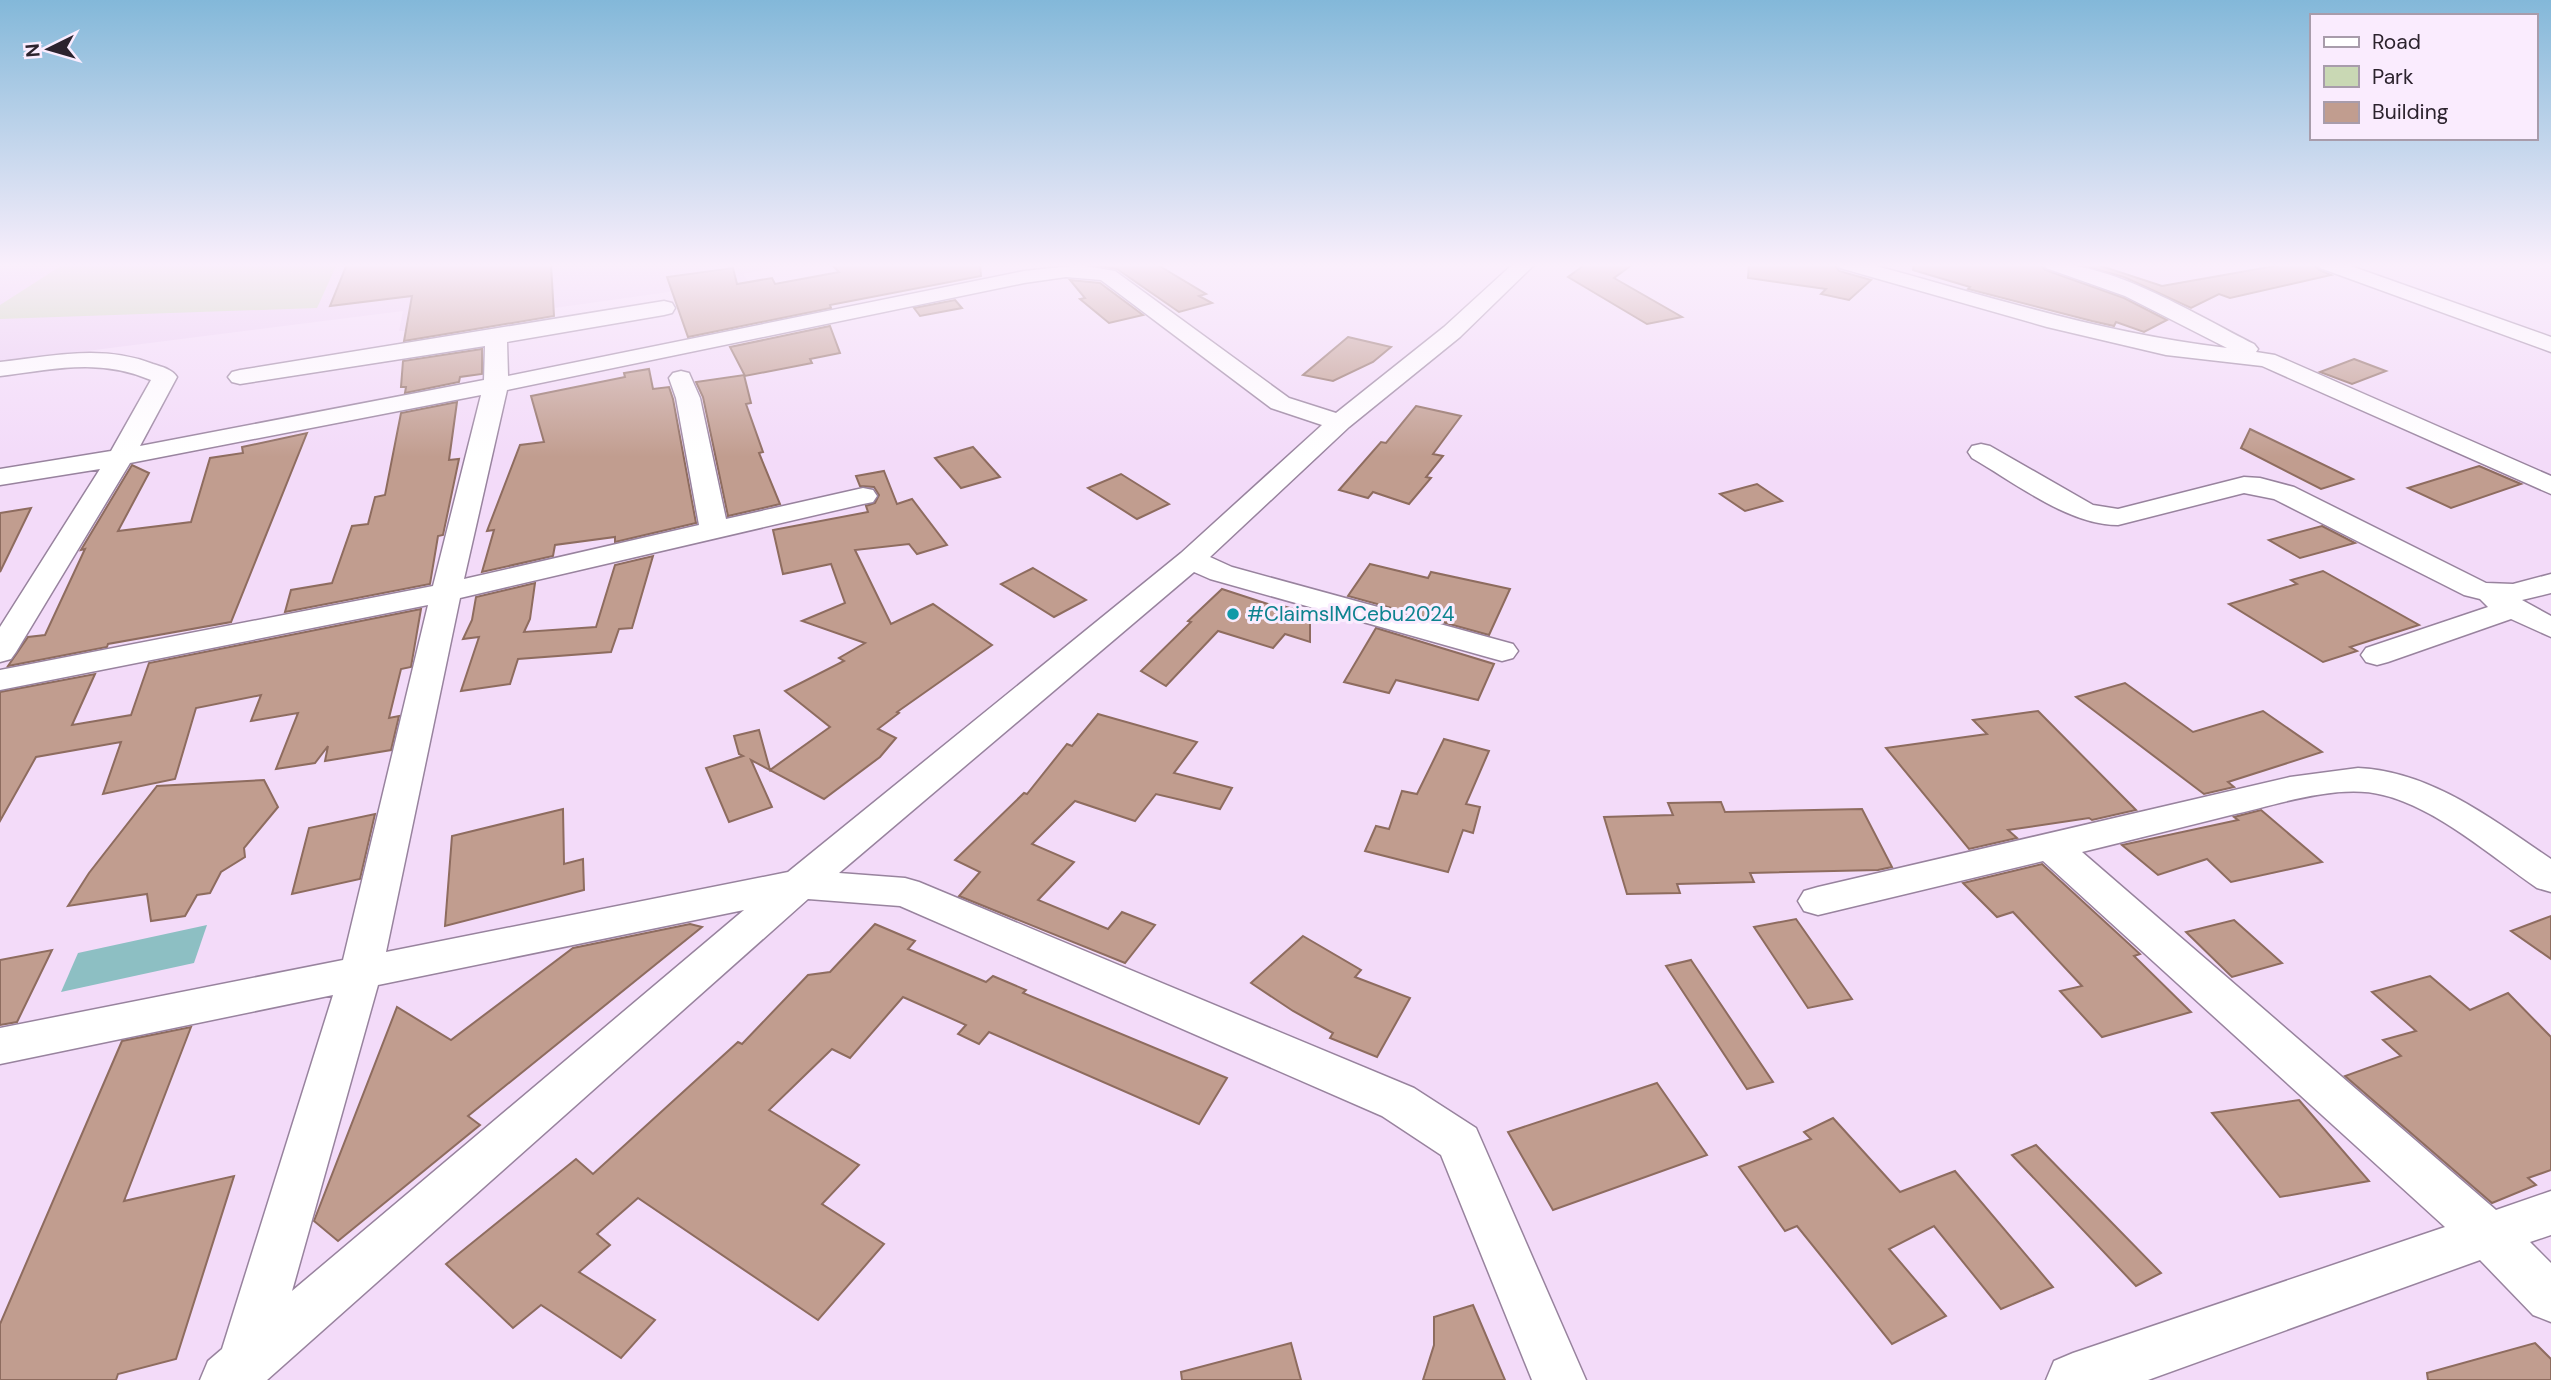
<svg xmlns="http://www.w3.org/2000/svg" width="2551" height="1380" font-family="'DM Sans',sans-serif">
  <rect width="100%" height="100%" fill="#f3dbf9"/>
  <path fill="#ebcff3" d="M0,264H792L743,274L748,281L554,308V318L528,322V325L436,339V335L404,339L405,331H399L403,311L0,362Z"/>
  <path fill="#c9d8b4" d="M64,264H337L317,308L0,319V305Z"/>
  <path fill="#8dbfc3" d="M207,925L194,963L61,992L78,953Z"/>
  <g fill="#c19d8f" stroke="#8e6c5f" stroke-width="2">
    <path d="M347,264H551L554,316L404,341L412,296L330,306Z"/>
    <path d="M831,264H980L981,276L830,305L831,308L688,337L667,277L733,268L737,284L772,278L775,284L839,272Z"/>
    <path d="M1087,264H1156L1206,294L1199,296L1212,303L1179,312L1117,269Z"/>
    <path d="M1586,264H1633L1614,278L1682,317L1647,324L1568,277Z"/>
    <path d="M1749,264H1834L1839,271L1871,280L1849,300L1821,294L1826,289L1748,278Z"/>
    <path d="M1914,264H2040L2045,270L2124,298L2167,320L2144,332L2116,322L2114,326L2092,321L1968,289L1970,287L1913,270Z"/>
    <path d="M2075,264H2095L2162,286L2286,264H2314L2319,270L2331,275L2230,298L2219,294L2191,308L2124,277Z"/>
    <path d="M1070,280L1100,283L1143,315L1109,323L1080,299L1085,298Z"/>
    <path d="M955,300L962,308L920,316L914,308Z"/>
    <path d="M830,326L840,353L810,359L812,363L745,376L730,347Z"/>
    <path d="M1348,337L1391,347L1373,362L1333,381L1303,375Z"/>
    <path d="M482,349V374L460,377L459,382L405,393L406,387H401L403,361Z"/>
    <path d="M2354,359L2386,371L2352,384L2320,372Z"/>
    <path d="M649,369L653,389L669,387L673,399L696,523L615,542V537L555,545L553,556L482,572L494,530L487,531L520,445L544,442L531,396L625,377L624,373Z"/>
    <path d="M744,375L751,403L746,404L763,452L759,453L780,504L728,516L703,397L696,382Z"/>
    <path d="M457,402L449,460L459,459L443,535L438,536L430,584L285,612L291,590L332,583L352,526L368,524L375,497L385,495L401,413Z"/>
    <path d="M1416,406L1461,416L1433,454L1443,456L1426,477L1431,478L1409,504L1373,492L1368,498L1339,490L1381,442L1386,443Z"/>
    <path d="M2250,429L2353,479L2321,489L2241,448Z"/>
    <path d="M307,433L231,622L108,644L107,647L8,666L28,637L45,635L85,549L81,550L132,465L149,473L118,531L191,522L210,458L243,453L242,447Z"/>
    <path d="M973,447L1000,477L961,488L935,458Z"/>
    <path d="M2479,466L2521,484L2451,508L2408,488Z"/>
    <path d="M884,471L897,504L912,499L947,545L917,554L909,544L855,550L891,624L933,604L992,645L897,712L899,713L878,729L896,738L880,757L824,799L751,760L772,807L729,822L706,768L743,756L739,754L734,736L759,730L770,770L830,727L785,691L844,661L839,658L865,643L802,621L845,603L831,564L783,574L773,530L868,512L866,506L875,503L879,495L874,487L860,486L856,476Z"/>
    <path d="M1121,474L1169,504L1137,519L1088,488Z"/>
    <path d="M1757,484L1782,501L1745,511L1720,494Z"/>
    <path d="M31,508L0,572V513Z"/>
    <path d="M2322,526L2355,543L2300,558L2269,540Z"/>
    <path d="M653,556L632,628L619,629L611,652L518,659L510,684L461,691L479,637L463,639L472,620L476,597L535,583L530,619L524,632L596,627L615,565Z"/>
    <path d="M1370,564L1428,578L1431,572L1510,589L1489,635L1348,596Z"/>
    <path d="M1033,568L1086,600L1054,617L1001,584Z"/>
    <path d="M2323,571L2419,625L2350,647L2357,651L2323,662L2229,604L2297,584L2291,580Z"/>
    <path d="M1222,589L1277,607L1280,605L1310,614V642L1285,634L1273,648L1218,631L1166,686L1141,671L1191,622L1188,621Z"/>
    <path d="M421,609L411,667L401,669L389,718L399,716L391,750L325,761L328,746L315,763L276,769L298,713L251,721L261,695L196,708L175,779L103,794L121,742L36,757L0,821V692L95,674L72,725L131,715L149,663Z"/>
    <path d="M1376,628L1494,664L1478,700L1396,680L1389,693L1344,682Z"/>
    <path d="M2125,683L2193,732L2263,711L2322,752L2228,782L2234,787L2204,794L2076,697Z"/>
    <path d="M2038,711L2136,810L2092,820L2089,818L2008,830L2017,838L1969,849L1886,748L1987,734L1973,720Z"/>
    <path d="M1098,714L1197,742L1174,773L1232,788L1220,809L1156,794L1135,821L1075,801L1032,844L1074,862L1038,900L1108,929L1122,912L1155,925L1125,963L959,896L980,872L955,860L1024,793L1027,794L1067,744L1072,746Z"/>
    <path d="M1444,739L1489,751L1466,804L1480,807L1473,833L1463,830L1448,872L1365,851L1376,826L1389,829L1402,791L1417,794Z"/>
    <path d="M264,780L278,807L244,848L245,857L221,872L210,893L197,895L185,916L151,921L147,894L68,906L89,873L157,786Z"/>
    <path d="M1721,802L1725,812L1862,809L1892,867L1878,870L1750,873L1754,882L1677,884L1680,893L1627,894L1604,817L1673,815L1668,803Z"/>
    <path d="M563,809L564,864L583,859L584,890L445,926L452,836Z"/>
    <path d="M2261,810L2322,862L2231,882L2207,859L2158,875L2122,845L2238,820L2234,817Z"/>
    <path d="M375,814L360,879L292,894L309,828Z"/>
    <path d="M2042,864L2140,954L2134,956L2191,1012L2102,1037L2060,991L2082,986L2013,912L1997,917L1963,883Z"/>
    <path d="M2551,916V959L2511,931Z"/>
    <path d="M1796,919L1852,999L1808,1008L1754,927Z"/>
    <path d="M2234,920L2282,963L2232,977L2186,932Z"/>
    <path d="M690,924L702,927L468,1116L480,1125L338,1241L314,1221L397,1007L451,1040L573,948Z"/>
    <path d="M875,924L915,941L908,949L986,982L993,976L1026,990L1023,993L1227,1078L1199,1124L989,1032L979,1044L958,1034L966,1025L903,997L850,1058L832,1049L769,1110L859,1165L822,1204L884,1244L818,1320L638,1198L597,1234L610,1245L579,1272L655,1320L621,1358L541,1305L513,1328L446,1264L576,1159L593,1174L738,1042L742,1044L808,975L830,972Z"/>
    <path d="M1303,936L1361,970L1355,977L1410,998L1377,1057L1330,1038L1333,1033L1293,1011L1251,983Z"/>
    <path d="M52,950L17,1022L0,1025V960Z"/>
    <path d="M1691,960L1773,1082L1747,1089L1666,966Z"/>
    <path d="M2430,976L2470,1010L2508,993L2551,1037V1170L2528,1178L2536,1185L2492,1203L2345,1076L2401,1056L2383,1040L2416,1031L2372,992Z"/>
    <path d="M191,1027L124,1201L234,1176L176,1359L118,1374L116,1380H0V1324L122,1041Z"/>
    <path d="M1657,1083L1707,1155L1553,1210L1508,1132Z"/>
    <path d="M2299,1100L2369,1181L2280,1197L2212,1113Z"/>
    <path d="M1833,1118L1900,1192L1955,1171L2053,1287L2001,1309L1934,1226L1889,1249L1946,1316L1892,1344L1797,1226L1785,1231L1739,1167L1811,1139L1804,1132Z"/>
    <path d="M2036,1145L2161,1273L2136,1286L2012,1155Z"/>
    <path d="M1473,1305L1505,1380H1423L1434,1345V1317Z"/>
    <path d="M1291,1343L1301,1380H1182L1181,1372Z"/>
    <path d="M2535,1343L2551,1359V1380H2428L2427,1373Z"/>
  </g>
  <g fill="none" stroke-linecap="round" stroke-linejoin="round">
    <g stroke="#98839e" stroke-width="3">
      <g id="minor">
        <path d="M1513,264H1535L1460,337L1349,427L1210,557L1232,567L1513,644L1518,651L1513,658L1502,661L1491,658L1210,579L1194,572L839,873L905,878L919,882L1414,1088L1476,1128L1586,1380H1532L1441,1155L1382,1116L900,906L808,899L267,1380H200L208,1361L222,1349L333,995L0,1064V1028L343,960L428,605L0,690V670L433,586L481,395L130,463L16,652L11,659L0,662V627L100,469L0,485V469L111,451L151,380C98,358 56,369 0,376V362C51,356 104,344 153,364C162,367 172,369 177,377L140,446L484,380L485,346L240,384L232,382L228,377L232,372L240,370L664,301L672,303L675,308L672,313L664,315L507,342L508,376L1024,271L1080,265L1115,271L1289,398L1336,413L1444,327ZM1066,277L1101,280L1271,408L1322,425L1181,553L788,872L386,952L460,598L863,504L873,502L877,496L873,490L863,488L726,519L700,398L689,373L681,371L673,373L669,378L676,398L699,525L464,579L507,390L1024,283ZM744,910L292,1291L378,985Z"/>
        <path d="M1837,264H1869C1987,296 2105,334 2227,348L2125,296L2046,268L2043,264C2108,259 2196,315 2254,344L2258,349L2256,352L2275,355L2551,476V494L2262,366L2166,355L2047,327L1840,268Z"/>
        <path d="M2317,264H2345L2551,337V352L2320,268Z"/>
        <path d="M1981,444L1990,446L2093,505L2118,509L2244,477L2260,478L2294,487L2486,583L2513,584L2551,574V593L2522,600L2551,616V637L2511,619L2388,662L2377,665L2366,662L2361,655L2366,648L2488,607L2480,599L2464,595L2274,499L2244,493L2118,525C2068,525 2014,482 1972,458L1968,452L1972,446Z"/>
        <path d="M2358,768C2431,771 2493,820 2551,859V892L2537,888C2492,857 2437,808 2383,795C2338,783 2276,805 2231,815C2182,827 2132,840 2082,852L2496,1210L2551,1191V1235L2530,1242L2551,1263V1322L2533,1315L2480,1260L2148,1380H2046L2054,1361L2073,1353L2445,1227L2043,861L1818,915L1804,911L1798,901L1804,891L1818,887L2290,777Z"/>
      </g>
    </g>
    <use href="#minor" fill="#fff" fill-rule="evenodd"/>
  </g>
  <linearGradient id="sky" x2="0" y2="1"><stop stop-color="#83b8d9"/><stop offset="0.58" stop-color="#faeffc"/><stop offset="1" stop-color="#faeffc" stop-opacity="0"/></linearGradient>
  <rect width="2551" height="457" fill="url(#sky)"/>
  <circle fill="#0f9aa8" stroke="#faecfe" stroke-width="2.5" cx="1233" cy="614" r="7"/>
  <g text-anchor="middle" stroke-width="6" stroke-linejoin="round" paint-order="stroke">
    <g font-size="21" fill="#0d838f" stroke="#faecfe" text-anchor="start">
      <text x="1247" y="621">#ClaimsIMCebu2024</text>
    </g>
  </g>
  <rect x="2310" y="14" width="228" height="126" fill="#faecfe" stroke="#a89cab" stroke-width="2"/>
  <rect x="2324" y="37" width="35" height="10" fill="#ffffff" stroke="#a89cab" stroke-width="2"/>
  <text x="2372" y="49" font-size="21" fill="#2c232e">Road</text>
  <rect x="2324" y="66" width="35" height="21" fill="#c9d8b4" stroke="#a89cab" stroke-width="2"/>
  <text x="2372" y="84" font-size="21" fill="#2c232e">Park</text>
  <rect x="2324" y="102" width="35" height="21" fill="#c19d8f" stroke="#a89cab" stroke-width="2"/>
  <text x="2372" y="119" font-size="21" fill="#2c232e">Building</text>
  <g transform="translate(49 49) rotate(265)" stroke="#faecfe" stroke-width="5" paint-order="stroke">
  <path d="M0-5L12 26L0 18L-12 26Z" fill="#2c232e"/>
  <text y="-10" font-size="19" font-weight="bold" text-anchor="middle" fill="#2c232e">N</text>
  </g>
</svg>
